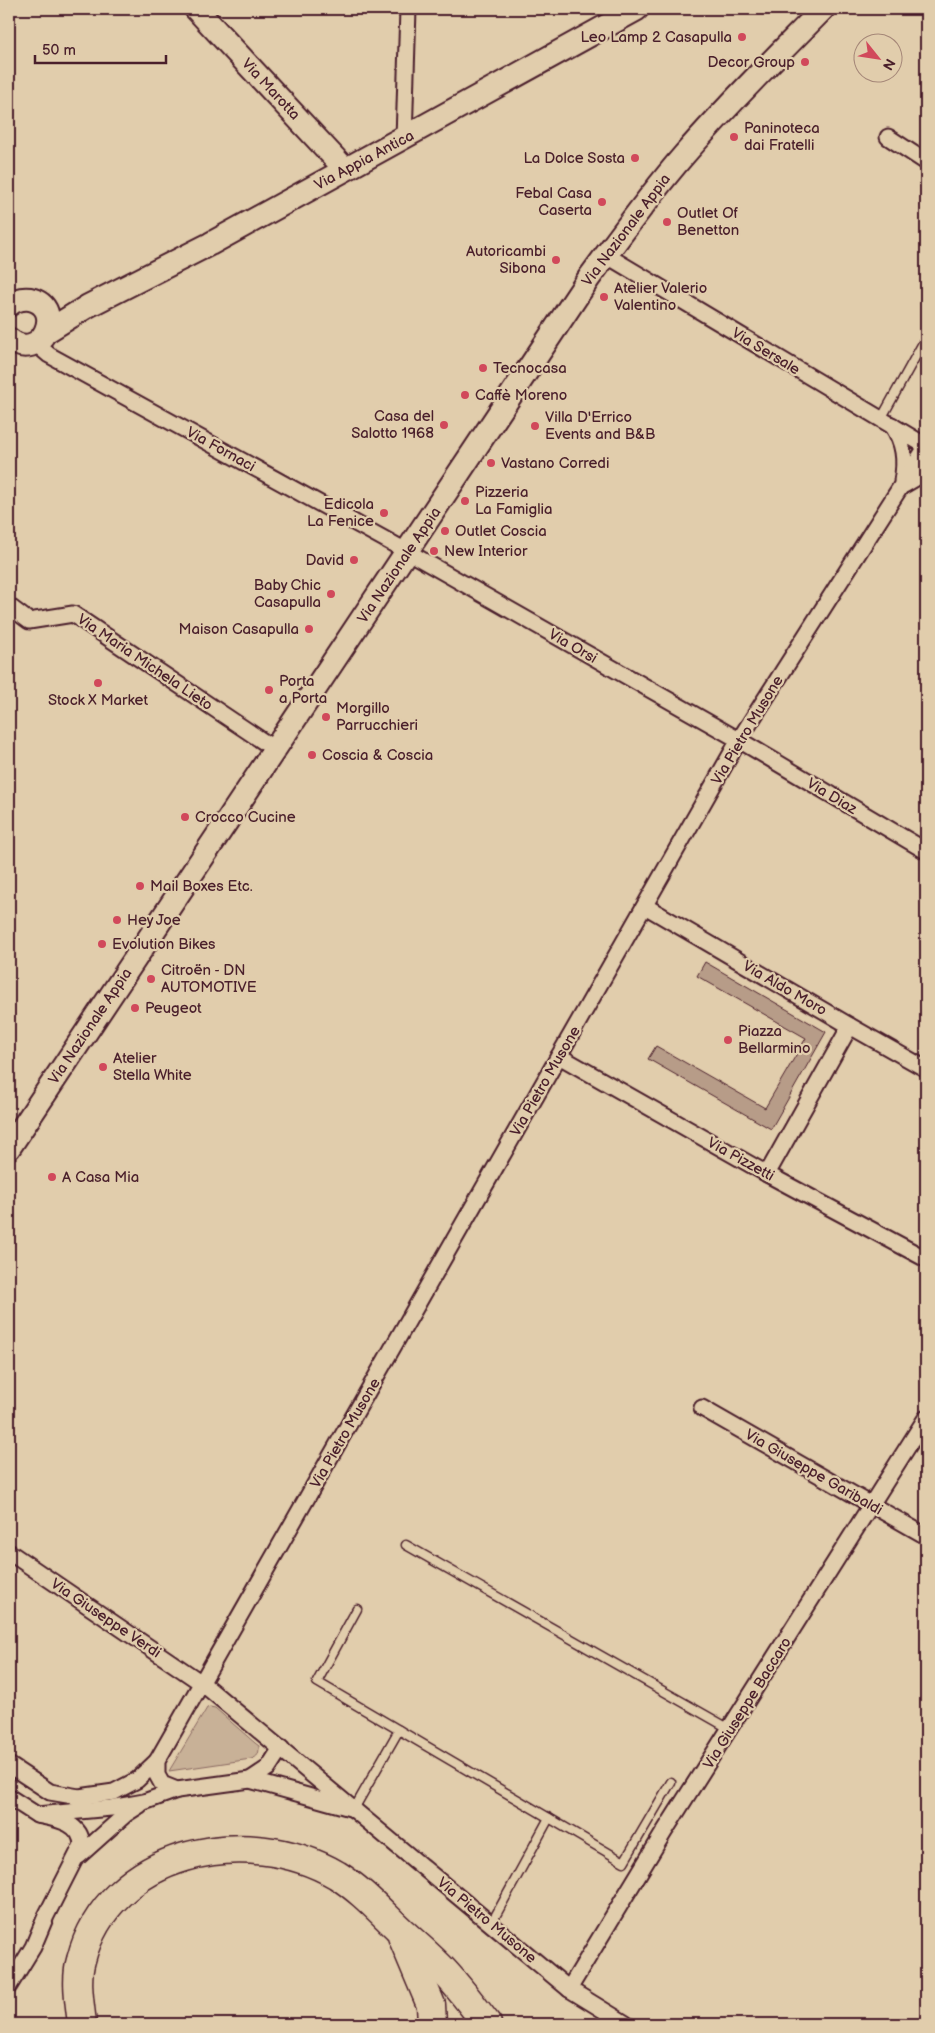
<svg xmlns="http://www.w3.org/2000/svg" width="935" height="2033" font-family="'Balsamiq Sans',sans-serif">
  <rect width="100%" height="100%" fill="#e1cdac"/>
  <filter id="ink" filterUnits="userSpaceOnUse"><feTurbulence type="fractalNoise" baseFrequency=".02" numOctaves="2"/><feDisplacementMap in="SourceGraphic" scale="10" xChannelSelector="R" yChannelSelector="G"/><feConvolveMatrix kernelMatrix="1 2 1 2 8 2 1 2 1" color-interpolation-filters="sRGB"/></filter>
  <g filter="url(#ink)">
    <path fill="#c8b197" stroke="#896861" d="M210,1707L215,1708L255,1743L259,1746C259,1754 258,1757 251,1759L169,1771L207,1708Z"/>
    <path fill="#b79c88" stroke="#4a1f2b" d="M705,962L826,1032L771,1129L648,1059L656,1046L765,1108L806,1038L697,976Z"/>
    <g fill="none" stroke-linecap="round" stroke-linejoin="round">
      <g stroke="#4a1f2b" stroke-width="11">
        <g id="lane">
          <path d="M881,419L923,343"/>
          <path d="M406,1545L730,1729"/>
          <path d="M357,1609L317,1682L624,1862L671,1782"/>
          <path d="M354,1809L399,1730"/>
          <path d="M491,1924L549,1818"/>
        </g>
      </g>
      <g stroke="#4a1f2b" stroke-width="19">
        <g id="street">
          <path d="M888,137L926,162"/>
          <path d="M404,139L408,9"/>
          <path d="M606,255L926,446"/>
          <path d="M35,343L49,355L408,552L739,740L926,851"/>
          <path d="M892,425C904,443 906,460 902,481"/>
          <path d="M904,485L926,472"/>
          <path d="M9,606L29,621L73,614L276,750"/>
          <path d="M645,906L850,1026L926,1069"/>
          <path d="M559,1056L767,1174L926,1259"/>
          <path d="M767,1174L850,1026"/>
          <path d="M702,1408L926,1536"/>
          <path d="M9,1552L203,1684L569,1989L626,2024"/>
          <path d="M9,1765L50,1792L79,1797L114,1792L137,1780L157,1761"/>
          <path d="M250,1780L268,1768L281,1748"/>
          <path d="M9,1797L37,1815L111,1808L144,1802L177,1790"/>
          <path d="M354,1809L250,1780L177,1790L162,1784L157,1775V1761L739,740L926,447"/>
          <path d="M79,1856L126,1814L140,1805"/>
          <path d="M9,1986L33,1947L46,1916L82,1845C81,1822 56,1819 37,1815"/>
          <path d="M569,1989L664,1832L926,1418"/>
        </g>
      </g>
      <g stroke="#4a1f2b" stroke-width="26">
        <g id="secondary">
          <path d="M196,9L345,169"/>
          <path d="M9,305C15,300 22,298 30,299C67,307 41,365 9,339"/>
          <path d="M46,332L88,306L210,244L637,9"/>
          <path d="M9,1148L589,278C620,236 650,194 684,155C728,104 776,57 823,9"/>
        </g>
      </g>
      <g stroke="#4a1f2b" stroke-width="31">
        <g id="highway">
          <path d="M402,1936L431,2005L432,2024"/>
          <path d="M82,2024C80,2004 75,1980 81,1960C109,1851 247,1822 337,1875C361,1890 379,1910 400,1930C412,1941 424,1951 436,1963C455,1981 471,2004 487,2024"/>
        </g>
      </g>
      <use href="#lane" stroke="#e1cdac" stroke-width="8"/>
      <use href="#street" stroke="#e1cdac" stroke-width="15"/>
      <use href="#secondary" stroke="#e1cdac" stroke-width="22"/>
      <use href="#highway" stroke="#e1cdac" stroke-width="28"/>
    </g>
  </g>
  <g fill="#d1495b" stroke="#e1cdac" stroke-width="2">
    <circle cx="742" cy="37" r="5"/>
    <circle cx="805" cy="62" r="5"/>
    <circle cx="734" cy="137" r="5"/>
    <circle cx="635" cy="158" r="5"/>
    <circle cx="602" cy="202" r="5"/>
    <circle cx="667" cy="222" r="5"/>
    <circle cx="556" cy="260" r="5"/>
    <circle cx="604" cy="297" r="5"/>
    <circle cx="483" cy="368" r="5"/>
    <circle cx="465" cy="395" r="5"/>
    <circle cx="444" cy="425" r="5"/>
    <circle cx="535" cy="426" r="5"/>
    <circle cx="491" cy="463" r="5"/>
    <circle cx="465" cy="501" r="5"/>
    <circle cx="384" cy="513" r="5"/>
    <circle cx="445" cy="531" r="5"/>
    <circle cx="434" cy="551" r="5"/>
    <circle cx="354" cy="560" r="5"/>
    <circle cx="331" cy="594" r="5"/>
    <circle cx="309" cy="629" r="5"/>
    <circle cx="98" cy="683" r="5"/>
    <circle cx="269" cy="690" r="5"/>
    <circle cx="326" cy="717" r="5"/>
    <circle cx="312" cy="755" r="5"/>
    <circle cx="185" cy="817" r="5"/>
    <circle cx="140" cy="886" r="5"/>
    <circle cx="117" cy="920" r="5"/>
    <circle cx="102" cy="944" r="5"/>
    <circle cx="151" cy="979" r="5"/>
    <circle cx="135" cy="1008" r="5"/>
    <circle cx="728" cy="1040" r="5"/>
    <circle cx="103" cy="1067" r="5"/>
    <circle cx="52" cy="1177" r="5"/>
  </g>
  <g text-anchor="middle" stroke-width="4.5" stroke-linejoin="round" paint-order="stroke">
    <g font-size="15" fill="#4a1f2b" stroke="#e1cdac" text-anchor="start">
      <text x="732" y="42" text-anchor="end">Leo Lamp 2 Casapulla</text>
      <text x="795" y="67" text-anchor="end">Decor Group</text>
      <text x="744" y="133">Paninoteca<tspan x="744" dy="17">dai Fratelli</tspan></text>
      <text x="625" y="163" text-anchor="end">La Dolce Sosta</text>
      <text x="592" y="198" text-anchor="end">Febal Casa<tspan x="592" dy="17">Caserta</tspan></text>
      <text x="677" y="218">Outlet Of<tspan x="677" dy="17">Benetton</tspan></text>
      <text x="546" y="256" text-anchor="end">Autoricambi<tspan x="546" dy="17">Sibona</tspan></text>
      <text x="614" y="293">Atelier Valerio<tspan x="614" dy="17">Valentino</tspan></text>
      <text x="493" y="373">Tecnocasa</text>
      <text x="475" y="400">Caffè Moreno</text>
      <text x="434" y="421" text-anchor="end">Casa del<tspan x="434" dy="17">Salotto 1968</tspan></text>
      <text x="545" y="422">Villa D'Errico<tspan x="545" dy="17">Events and B&amp;B</tspan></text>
      <text x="501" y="468">Vastano Corredi</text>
      <text x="475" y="497">Pizzeria<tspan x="475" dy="17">La Famiglia</tspan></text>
      <text x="374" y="509" text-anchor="end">Edicola<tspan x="374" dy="17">La Fenice</tspan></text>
      <text x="455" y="536">Outlet Coscia</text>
      <text x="444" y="556">New Interior</text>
      <text x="344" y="565" text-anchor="end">David</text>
      <text x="321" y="590" text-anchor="end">Baby Chic<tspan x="321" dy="17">Casapulla</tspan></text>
      <text x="299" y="634" text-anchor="end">Maison Casapulla</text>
      <text x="279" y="686">Porta<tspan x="279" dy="17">a Porta</tspan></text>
      <text x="98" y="705" text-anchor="middle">Stock X Market</text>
      <text x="336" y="713">Morgillo<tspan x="336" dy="17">Parrucchieri</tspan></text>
      <text x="322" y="760">Coscia &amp; Coscia</text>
      <text x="195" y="822">Crocco Cucine</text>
      <text x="150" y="891">Mail Boxes Etc.</text>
      <text x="127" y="925">Hey Joe</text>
      <text x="112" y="949">Evolution Bikes</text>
      <text x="161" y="975">Citroën - DN<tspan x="161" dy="17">AUTOMOTIVE</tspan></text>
      <text x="145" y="1013">Peugeot</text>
      <text x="738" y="1036">Piazza<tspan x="738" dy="17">Bellarmino</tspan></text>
      <text x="113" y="1063">Atelier<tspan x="113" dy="17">Stella White</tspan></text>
      <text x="62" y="1182">A Casa Mia</text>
    </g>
    <g font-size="15" fill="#4a1f2b" stroke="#e1cdac">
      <text transform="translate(271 89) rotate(47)" y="5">Via Marotta</text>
      <text transform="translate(364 160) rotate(-28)" y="5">Via Appia Antica</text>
      <text transform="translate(626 230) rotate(-53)" y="5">Via Nazionale Appia</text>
      <text transform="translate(766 351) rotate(31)" y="5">Via Sersale</text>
      <text transform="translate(221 449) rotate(29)" y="5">Via Fornaci</text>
      <text transform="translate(399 565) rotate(-56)" y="5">Via Nazionale Appia</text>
      <text transform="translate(573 646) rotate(30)" y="5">Via Orsi</text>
      <text transform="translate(145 662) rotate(34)" y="5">Via Maria Michela Lieto</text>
      <text transform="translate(747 730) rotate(-59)" y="5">Via Pietro Musone</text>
      <text transform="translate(832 796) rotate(31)" y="5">Via Diaz</text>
      <text transform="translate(785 988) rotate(30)" y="5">Via Aldo Moro</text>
      <text transform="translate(90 1026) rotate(-56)" y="5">Via Nazionale Appia</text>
      <text transform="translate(545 1081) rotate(-60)" y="5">Via Pietro Musone</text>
      <text transform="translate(741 1159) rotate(29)" y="5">Via Pizzetti</text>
      <text transform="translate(345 1433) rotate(-60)" y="5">Via Pietro Musone</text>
      <text transform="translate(814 1472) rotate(30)" y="5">Via Giuseppe Garibaldi</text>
      <text transform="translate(106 1618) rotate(34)" y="5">Via Giuseppe Verdi</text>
      <text transform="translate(747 1703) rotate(-58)" y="5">Via Giuseppe Baccaro</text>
      <text transform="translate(487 1920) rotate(40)" y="5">Via Pietro Musone</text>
    </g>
  </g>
  <rect width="935" height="2033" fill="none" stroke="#e1cdac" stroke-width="30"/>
  <rect x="15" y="15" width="905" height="2003" fill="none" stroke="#4a1f2b" stroke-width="2" filter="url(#ink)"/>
  <g transform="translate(878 58) rotate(120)"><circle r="24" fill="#e1cdac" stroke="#a58778"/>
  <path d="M0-4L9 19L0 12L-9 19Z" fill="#d1495b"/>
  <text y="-8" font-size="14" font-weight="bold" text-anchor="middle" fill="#4a1f2b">N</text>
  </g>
  <path d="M35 55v8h131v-8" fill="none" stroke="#4a1f2b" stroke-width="2.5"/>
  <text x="42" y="55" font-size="15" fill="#4a1f2b" stroke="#e1cdac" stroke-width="4" paint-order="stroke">50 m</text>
</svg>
